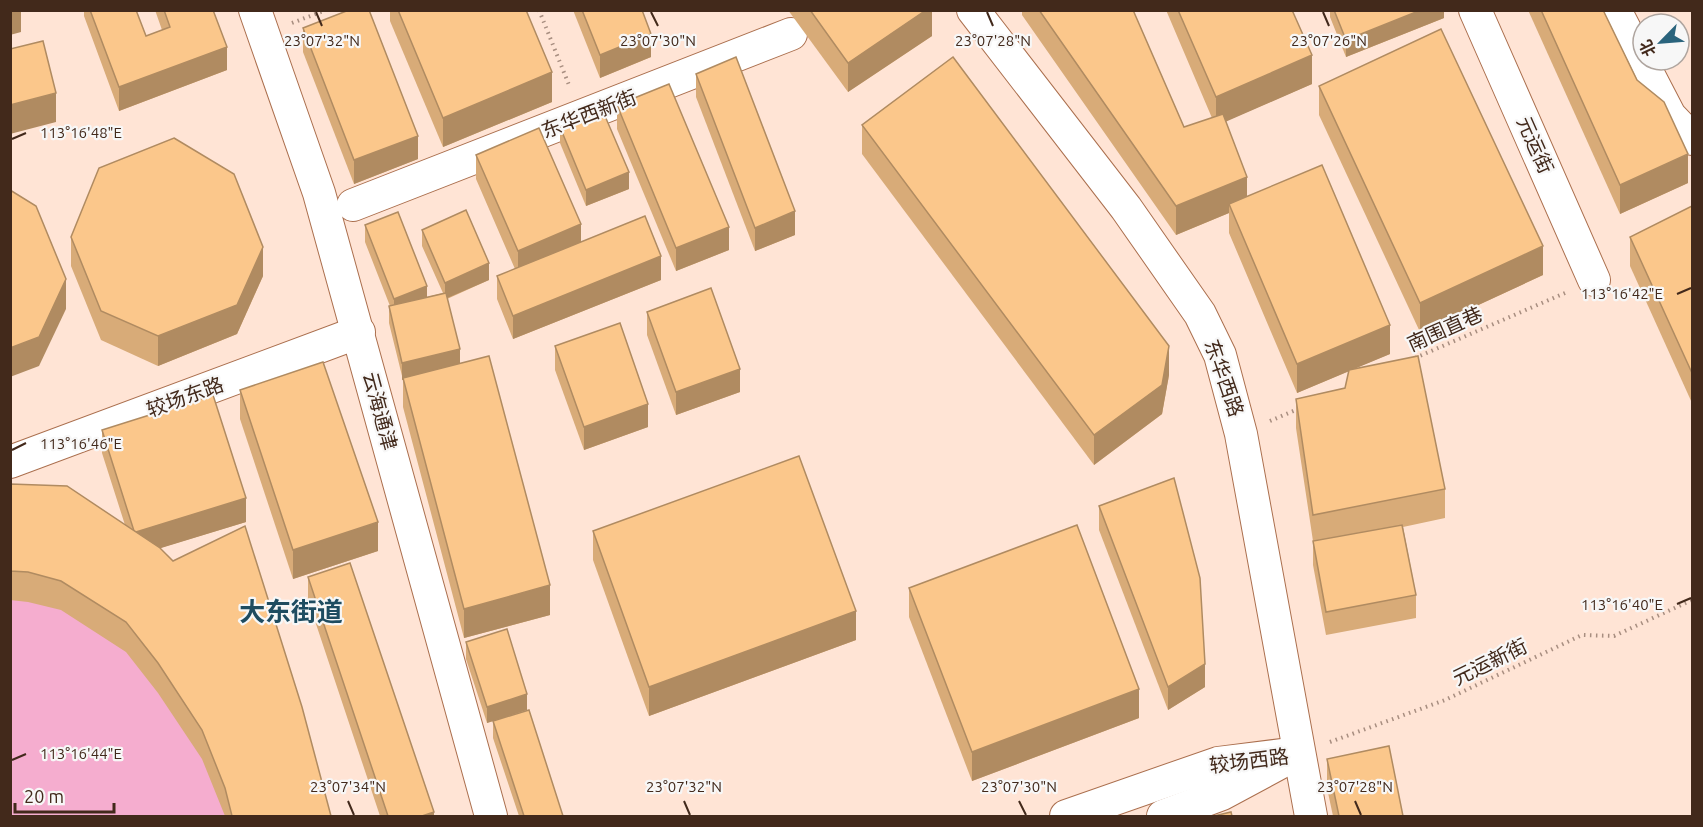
<svg xmlns="http://www.w3.org/2000/svg" width="1703" height="827" font-family="Ubuntu,'Noto Sans SC',sans-serif">
  <rect width="100%" height="100%" fill="#ffe4d5"/>
  <path fill="#f5adcf" d="M11,513L324,816H11Z"/>
  <g fill="none" stroke-linecap="round" stroke-linejoin="round">
    <g stroke="#ab6f4e" stroke-width="34">
      <g id="minor">
        <path d="M255,10L319,193L491,816"/>
        <path d="M973,10L1126,208L1200,314L1220,355L1241,434L1311,816"/>
        <path d="M1475,10L1594,280"/>
        <path d="M1615,10L1670,116L1692,139"/>
        <path d="M353,205L791,34"/>
        <path d="M10,462L359,332"/>
        <path d="M1066,816L1218,763L1298,753"/>
        <path d="M1163,816L1222,794L1287,759"/>
      </g>
    </g>
    <g stroke="#a88e80" stroke-width="4" stroke-dasharray="1.5 4.5" stroke-linecap="butt">
      <path d="M539,10L569,85"/>
      <path d="M292,23L326,10"/>
      <path d="M1415,358L1565,293"/>
      <path d="M1270,421L1298,409"/>
      <path d="M1330,742L1445,700L1582,635L1614,636L1692,600"/>
    </g>
    <use href="#minor" stroke="#fff" stroke-width="32"/>
  </g>
  <g fill="#d8ab78">
    <path d="M84,10H136L146,36L162,30L155,10H213L227,70L119,111L84,16Z"/>
    <path d="M390,10H526L552,102L443,147L390,21Z"/>
    <path d="M573,10H642L651,57L600,78Z"/>
    <path d="M788,10H932V36L848,92Z"/>
    <path d="M1022,10H1133L1184,127L1212,118L1166,10H1292L1312,84L1226,121L1247,197L1390,354L1353,369L1445,489V518L1403,527L1416,595V618L1326,635L1313,565V541L1296,428V399L1345,388L1349,371L1297,393L1229,233V213L1176,235L1022,15Z"/>
    <path d="M1330,10H1444V18L1346,57L1330,17Z"/>
    <path d="M1528,10H1603L1688,183L1620,214Z"/>
    <path d="M303,28L418,159L354,184L303,52Z"/>
    <path d="M696,74L795,235L755,251L696,97Z"/>
    <path d="M1319,86L1543,275L1420,332L1319,115Z"/>
    <path d="M617,105L729,250L676,271L617,129Z"/>
    <path d="M862,125L1169,375L1162,414L1094,465L862,154Z"/>
    <path d="M560,127L629,189L586,206L560,143Z"/>
    <path d="M476,155L581,242L661,280L513,339L497,299V276L515,269L476,179Z"/>
    <path d="M1692,206V403L1630,266V237Z"/>
    <path d="M365,225L427,297L443,293L422,246V230L489,280L447,299L460,364L550,615L464,638L403,407V380L389,323V306H390L365,242Z"/>
    <path d="M71,237L263,276L237,334L158,366L101,340L71,266Z"/>
    <path d="M647,312L740,392L676,415L647,335Z"/>
    <path d="M555,346L648,427L584,450L555,370Z"/>
    <path d="M240,390L378,551L293,579L240,419Z"/>
    <path d="M102,430L246,522L160,548L331,816H225L202,759L158,693L126,652L61,610L28,602L10,600V484L125,525L102,453Z"/>
    <path d="M1099,506L1205,687L1168,710L1099,530Z"/>
    <path d="M593,531L856,640L649,716L593,560Z"/>
    <path d="M308,577L434,816H380L308,600Z"/>
    <path d="M909,588L1139,718L972,781L909,617Z"/>
    <path d="M466,642L527,710L487,723L466,659Z"/>
    <path d="M493,721L563,816H519L493,738Z"/>
    <path d="M1327,759L1403,816H1333L1327,788Z"/>
  </g>
  <g fill="#b08b61">
    <path d="M15,10H21V32L10,35V12Z"/>
    <path d="M926,10H932V36L848,92V63Z"/>
    <path d="M1421,10H1444V18L1346,57V40Z"/>
    <path d="M651,34V57L600,78V55Z"/>
    <path d="M227,47V70L119,111V87Z"/>
    <path d="M1312,55V84L1216,126V97Z"/>
    <path d="M552,72V102L443,147V118Z"/>
    <path d="M56,93V122L10,134V105Z"/>
    <path d="M418,136V159L354,184V160Z"/>
    <path d="M1688,154V183L1620,214V185Z"/>
    <path d="M629,172V189L586,206V190Z"/>
    <path d="M1247,177V206L1229,204V213L1176,235V206Z"/>
    <path d="M795,211V235L755,251V228Z"/>
    <path d="M581,224V247L518,274V251Z"/>
    <path d="M729,227V250L676,271V248Z"/>
    <path d="M1543,246V275L1420,332V303Z"/>
    <path d="M263,247V276L237,334L158,366V336Z"/>
    <path d="M661,256V280L513,339V316Z"/>
    <path d="M489,263V280L445,299V283Z"/>
    <path d="M66,279V309L39,366L10,377V348Z"/>
    <path d="M427,286V302L394,316V299Z"/>
    <path d="M1390,325V354L1297,393V364Z"/>
    <path d="M1169,346V375L1162,414L1094,465V435Z"/>
    <path d="M460,349V365L402,380V363Z"/>
    <path d="M740,369V392L676,415V392Z"/>
    <path d="M648,404V427L584,450V427Z"/>
    <path d="M246,498V522L135,556V532Z"/>
    <path d="M378,522V551L293,579V550Z"/>
    <path d="M550,585V615L464,638V609Z"/>
    <path d="M856,611V640L649,716V687Z"/>
    <path d="M1205,664V687L1168,710V687Z"/>
    <path d="M1139,689V718L972,781V752Z"/>
    <path d="M527,694V710L487,723V707Z"/>
    <path d="M434,812V816H422Z"/>
  </g>
  <g fill="#fbc78b" stroke="#b08b61" stroke-width="1.5">
    <path d="M90,10H136L146,36L170,27L164,10H213L227,47L119,87Z"/>
    <path d="M349,10H369L418,136L354,160L303,28Z"/>
    <path d="M398,10H526L552,72L443,118Z"/>
    <path d="M582,10H642L651,34L600,55Z"/>
    <path d="M810,10H926L848,63Z"/>
    <path d="M1039,10H1133L1184,127L1223,114L1247,177L1176,206Z"/>
    <path d="M1178,10H1292L1312,55L1216,97Z"/>
    <path d="M1334,10H1421L1346,40Z"/>
    <path d="M1541,10H1603L1637,80L1664,102L1688,154L1620,185Z"/>
    <path d="M1441,29L1543,246L1420,303L1319,86Z"/>
    <path d="M43,41L56,93L10,105V49Z"/>
    <path d="M736,57L795,211L755,228L696,74Z"/>
    <path d="M953,57L1169,346L1162,385L1094,435L862,125Z"/>
    <path d="M669,84L729,227L676,248L617,105Z"/>
    <path d="M602,109L629,172L586,190L560,127Z"/>
    <path d="M539,128L581,224L518,251L476,155Z"/>
    <path d="M174,138L234,174L263,247L237,305L158,336L101,311L71,237L99,168Z"/>
    <path d="M1322,165L1390,325L1297,364L1229,204Z"/>
    <path d="M10,190L36,206L66,279L39,337L10,348Z"/>
    <path d="M1692,206V373L1630,237Z"/>
    <path d="M466,210L489,263L445,283L422,230Z"/>
    <path d="M398,212L427,286L394,299L365,225Z"/>
    <path d="M645,216L661,256L513,316L497,276Z"/>
    <path d="M711,288L740,369L676,392L647,312Z"/>
    <path d="M446,293L460,349L402,363L389,306Z"/>
    <path d="M620,323L648,404L584,427L555,346Z"/>
    <path d="M489,356L550,585L464,609L403,378Z"/>
    <path d="M1418,356L1445,489L1313,515L1296,399L1345,388L1349,370Z"/>
    <path d="M323,362L378,522L293,550L240,390Z"/>
    <path d="M213,395L246,498L136,532L134,531L102,430Z"/>
    <path d="M799,456L856,611L649,687L593,531Z"/>
    <path d="M1174,478L1200,578L1205,664L1168,687L1099,506Z"/>
    <path d="M10,484L67,486L160,548L173,561L245,526L302,707L331,816H232L225,788L202,730L158,663L126,622L61,581L28,572L10,571Z"/>
    <path d="M1077,525L1139,689L972,752L909,588Z"/>
    <path d="M1402,525L1416,595L1326,612L1313,541Z"/>
    <path d="M350,563L434,812L422,816H388L308,577Z"/>
    <path d="M507,629L527,694L487,707L466,642Z"/>
    <path d="M529,710L563,816H524L493,721Z"/>
    <path d="M1389,746L1403,816H1339L1327,759Z"/>
    <path d="M1231,812L1232,816H1214Z"/>
  </g>
  <path fill="none" stroke="#42291b" stroke-width="2" d="M316,12L322,26M651,12L658,26M987,12L993,26M1323,12L1329,26M12,139L26,133M1677,294L1691,288M12,450L26,443M1677,604L1691,598M12,760L26,754M348,801L354,815M684,801L690,815M1019,801L1026,815M1355,801L1361,815"/>
  <g text-anchor="middle" stroke-width="4.5" stroke-linejoin="round" paint-order="stroke">
    <g font-size="20" fill="#42291b" stroke="#f7f7f7">
      <text transform="translate(589 114) rotate(-21)" y="7">东华西新街</text>
      <text transform="translate(1535 145) rotate(66)" y="7">元运街</text>
      <text transform="translate(1445 329) rotate(-24)" y="7">南围直巷</text>
      <text transform="translate(1224 378) rotate(71)" y="7">东华西路</text>
      <text transform="translate(185 397) rotate(-20)" y="7">较场东路</text>
      <text transform="translate(380 411) rotate(75)" y="7">云海通津</text>
      <text transform="translate(1490 662) rotate(-26)" y="7">元运新街</text>
      <text transform="translate(1249 761) rotate(-7)" y="7">较场西路</text>
    </g>
    <g font-size="26" font-weight="bold" fill="#1e4c60" stroke="#f7f7f7">
      <text x="291" y="621">大东街道</text>
    </g>
  </g>
  <g font-size="15" text-anchor="middle" fill="#42291b" stroke="#f7f7f7" stroke-width="4.5" stroke-linejoin="round" paint-order="stroke">
    <text x="322" y="46">23°07'32"N</text>
    <text x="658" y="46">23°07'30"N</text>
    <text x="993" y="46">23°07'28"N</text>
    <text x="1329" y="46">23°07'26"N</text>
    <text x="81" y="138">113°16'48"E</text>
    <text x="1622" y="299">113°16'42"E</text>
    <text x="81" y="449">113°16'46"E</text>
    <text x="1622" y="610">113°16'40"E</text>
    <text x="81" y="759">113°16'44"E</text>
    <text x="348" y="792">23°07'34"N</text>
    <text x="684" y="792">23°07'32"N</text>
    <text x="1019" y="792">23°07'30"N</text>
    <text x="1355" y="792">23°07'28"N</text>
  </g>
  <rect width="1703" height="827" fill="none" stroke="#42291b" stroke-width="24"/>
  <g transform="translate(1661 42) rotate(245)"><circle r="28" fill="#f7f7f7" stroke="#afa59f" stroke-width="1.5"/>
  <path d="M0-4.5L10 22L0 15L-10 22Z" fill="#2a647d"/>
  <text y="-9" font-size="16" font-weight="bold" text-anchor="middle" fill="#42291b">北</text>
  </g>
  <path d="M15 803v9h99v-9" fill="none" stroke="#42291b" stroke-width="3"/>
  <text x="24" y="803" font-size="18" fill="#42291b" stroke="#f7f7f7" stroke-width="4.5" paint-order="stroke">20 m</text>
</svg>
